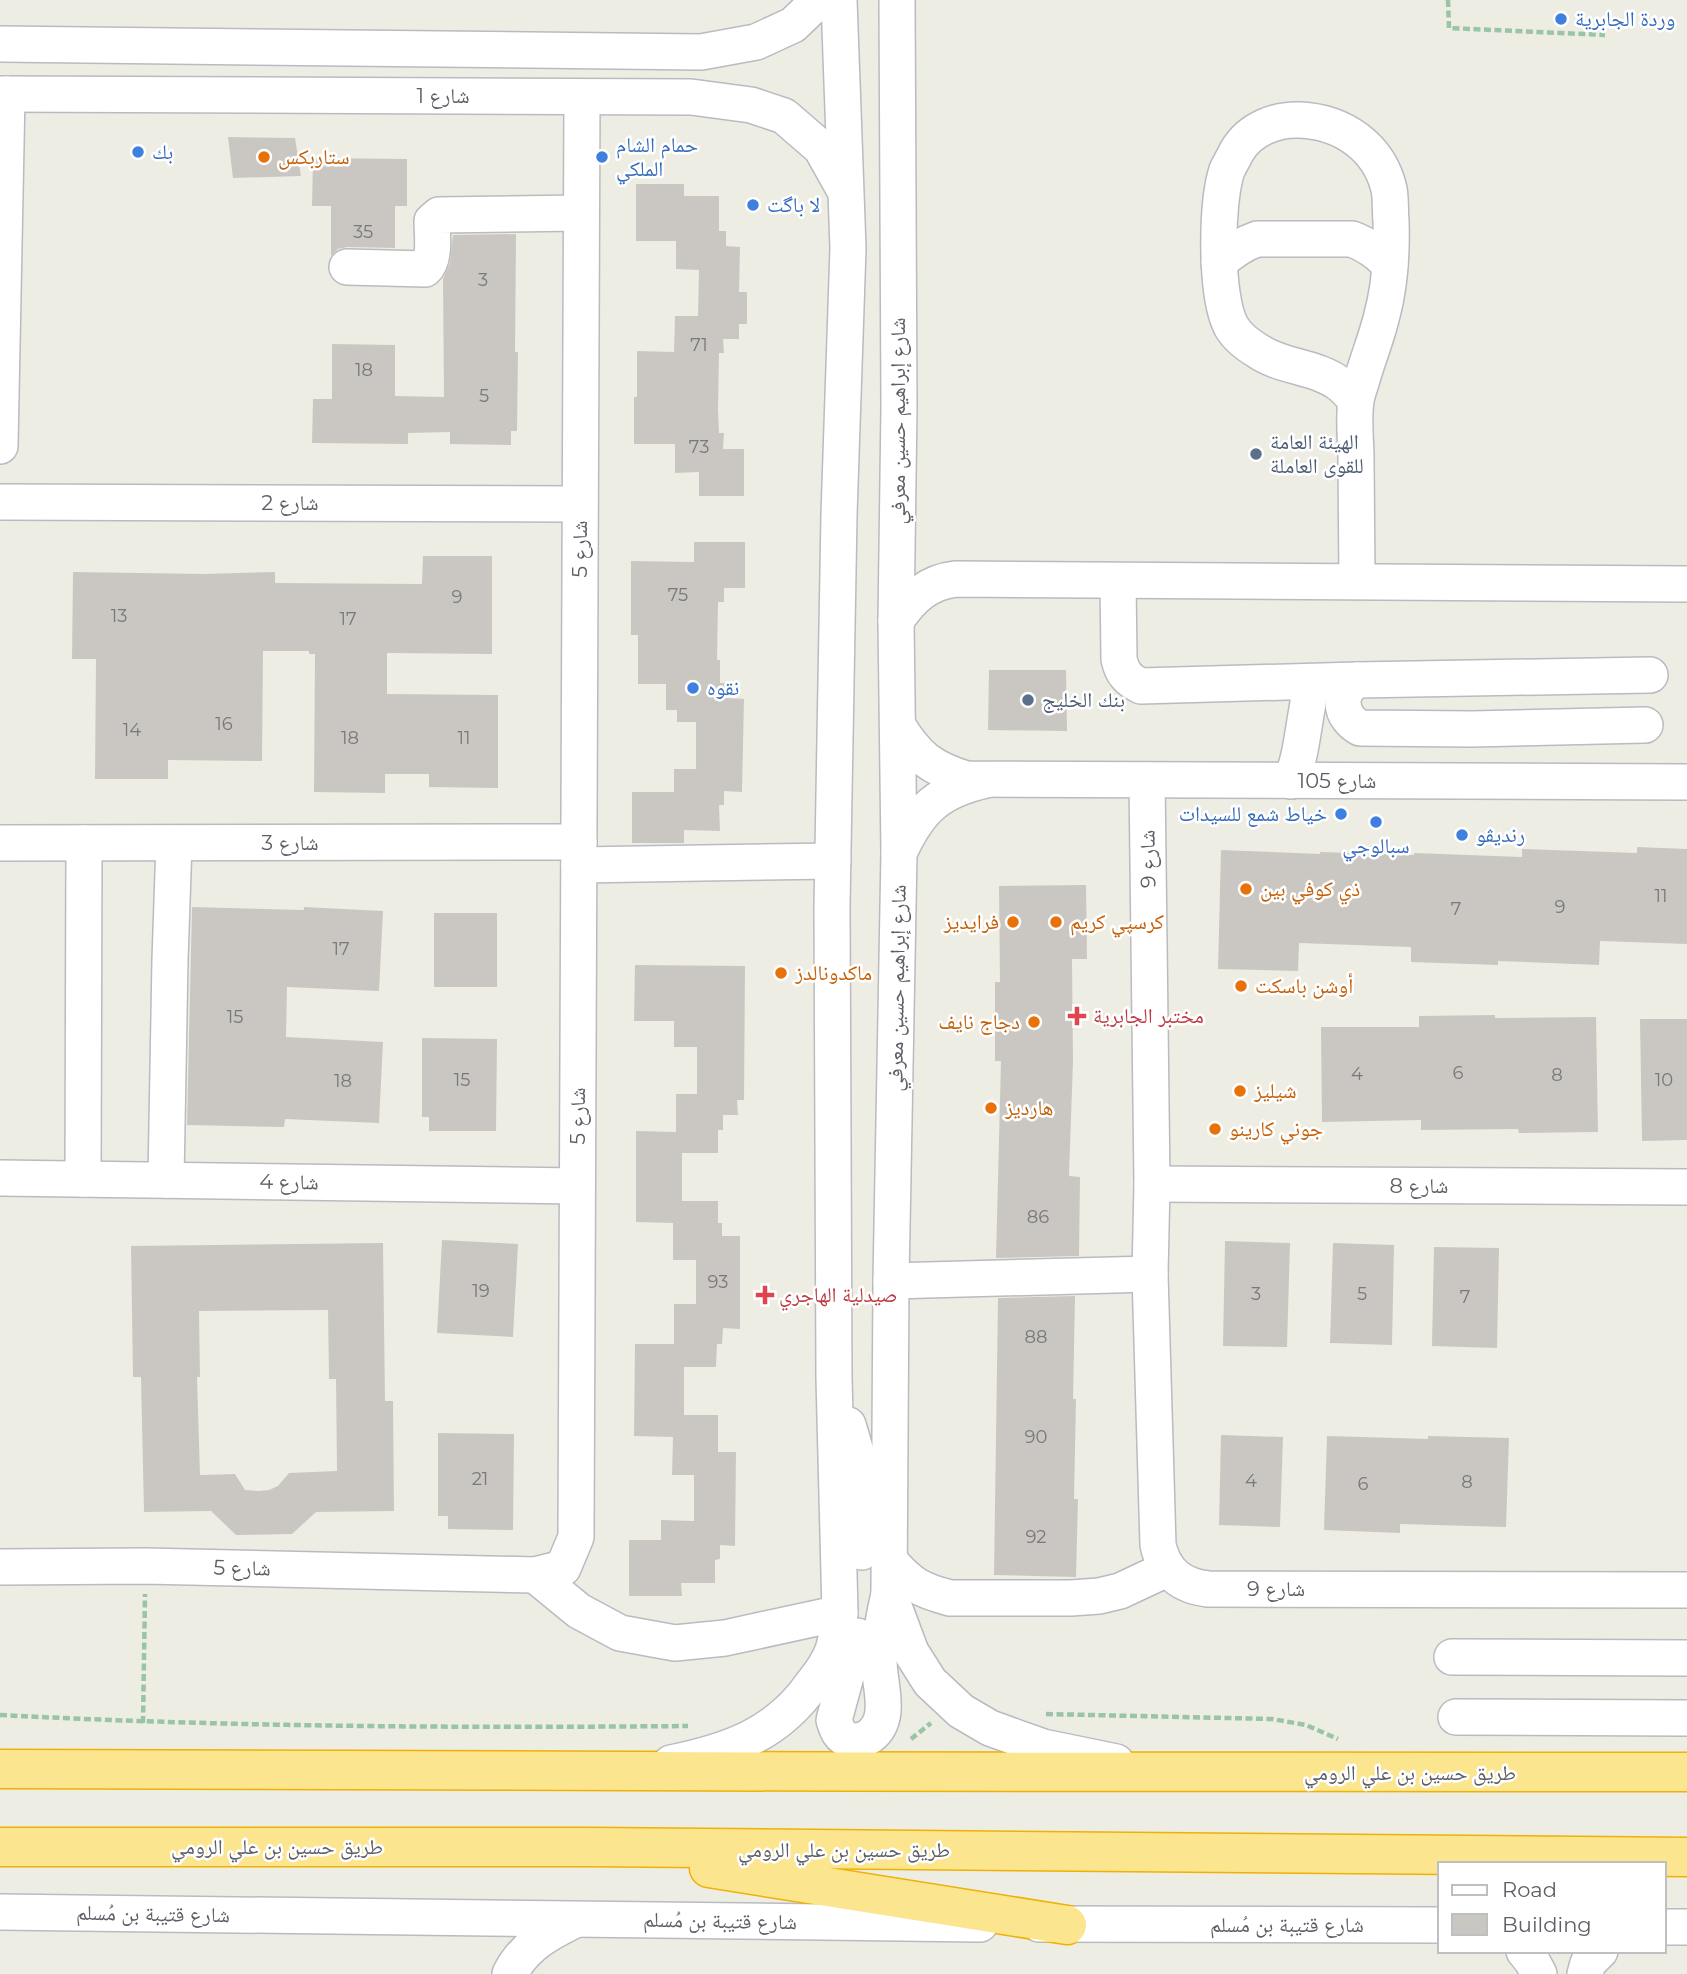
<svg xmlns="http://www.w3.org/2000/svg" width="1687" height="1974" font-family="Montserrat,'Noto Naskh Arabic',sans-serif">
  <rect width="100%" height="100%" fill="#eeede4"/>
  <g fill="#cac7c2" fill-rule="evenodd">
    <path d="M228,137L295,138L301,176L233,178Z"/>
    <path d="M313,158L407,159V206H395V248L347,247L338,249L331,256V206H312Z"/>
    <path d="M636,184H684V196H719V231H726V246L740,247L739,292H747V324H739V339H723L724,353H719L718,409L719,433H724L723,449H744V496H699V472L675,473V444H634V397H637V351L674,352L675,316H698L699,270L676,269V241H636Z"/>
    <path d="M516,234L515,352H518L517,431H511V445L450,444V432L408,433V444L312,443L313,399H332V344L395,345V396L444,397L443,279L450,263L453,235Z"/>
    <path d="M694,542H745V588H724V602H718L717,660H720V683H726V698L744,699L742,792L724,791V805H719L720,831L684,830V843H632V792H674V769H696V722H677V710H666V684H638V635H631V561L694,562Z"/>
    <path d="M423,556H492V654L387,653V694L498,695V788L429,787V774H385V793L314,792L315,654H309V651H263L262,761L168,760V779H95L96,659H72L73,572L205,574L275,572V583L422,584Z"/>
    <path d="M989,670H1066L1067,731L988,730Z"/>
    <path d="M1637,847L1687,849V944L1600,941L1599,965L1498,961V965L1411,962V947L1299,943L1298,971L1218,969L1221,850L1320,854V852L1414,855V853L1522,857V849L1637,853Z"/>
    <path d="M1086,885L1087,959H1072L1073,1061L1069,1176L1080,1177L1079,1256L996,1258L1001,1061H995V982H1000L999,886Z"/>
    <path d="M192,907L304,910V907L383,911L379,991L287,987L286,1037L383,1042L379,1123L285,1119L284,1127L187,1125Z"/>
    <rect x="434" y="913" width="63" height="74"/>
    <path d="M635,965L745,966L744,1100H737L738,1115H723V1130H718V1153H682V1201H718V1223H722V1236H740V1329L723,1328L722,1344H717L716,1367H684V1415H718V1452H736L735,1546L720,1545V1559L715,1560V1583H681L682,1596H629V1540H661V1520L694,1521V1475H672L673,1437L634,1436L635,1344H674V1304H696V1260H673V1223L636,1222V1131L676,1132V1094H697V1047H674V1021H634Z"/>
    <path d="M1495,1015V1018L1596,1017L1598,1132L1519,1133L1518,1129L1421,1130V1120L1322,1122L1321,1027H1419V1016Z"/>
    <path d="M1640,1019H1687V1140L1642,1141Z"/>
    <path d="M422,1038L497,1039L496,1131H429V1117H422Z"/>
    <path d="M442,1240L518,1244L513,1337L437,1333Z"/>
    <path d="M1225,1241L1290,1243L1287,1347L1223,1346Z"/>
    <path d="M383,1243L385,1401H393L394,1511L316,1512L292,1534L236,1535L211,1511L144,1512L141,1377H133L131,1246ZM328,1310L329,1379H336L337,1471L289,1473L278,1486L269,1490L259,1491L245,1490L235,1474L200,1475L197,1377H200L199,1311Z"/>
    <path d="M1333,1243L1394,1245L1392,1345L1330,1343Z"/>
    <path d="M1434,1247L1499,1248L1497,1348L1432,1346Z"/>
    <path d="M1075,1296L1073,1399H1076L1074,1499H1078L1076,1577L994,1575L998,1298Z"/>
    <path d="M438,1433L514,1434L513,1530L448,1529V1516H438Z"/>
    <path d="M1221,1435L1283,1437L1280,1527L1219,1525Z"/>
    <path d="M1327,1436L1428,1439V1436L1509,1438L1506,1527L1400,1524V1533L1324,1530Z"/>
  </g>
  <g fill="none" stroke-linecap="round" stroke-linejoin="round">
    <g stroke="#b9bbc0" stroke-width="38">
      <g id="minor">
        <path d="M897,0L899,407L896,621L899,853L891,1281L889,1593L911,1652L930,1682L961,1711L990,1728L1043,1747L1116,1762"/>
        <path d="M0,44L701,52L756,42L793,25L819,0"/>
        <path d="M0,94L691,97L751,105L784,116L821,148L844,189"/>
        <path d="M1219,263C1231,252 1242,244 1257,239H1352C1368,245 1378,253 1390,265"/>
        <path d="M347,267L425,269C436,259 432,235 432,221L439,215L581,213"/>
        <path d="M1356,400C1351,395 1346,389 1341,385C1317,366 1283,368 1258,351C1248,345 1237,337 1231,326C1215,295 1216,203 1227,170C1230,164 1234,157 1237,151C1250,129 1276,119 1300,120C1343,122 1379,147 1389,189C1391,199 1390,211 1391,221C1392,253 1390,285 1382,315C1377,336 1369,356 1363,376C1361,384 1357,393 1356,401C1353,420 1356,440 1356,459C1356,500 1357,540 1357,581"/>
        <path d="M0,446L7,94"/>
        <path d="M0,502L580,504"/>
        <path d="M1118,581L1119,659C1122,673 1128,680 1141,686L1357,680L1650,675"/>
        <path d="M896,621C911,598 928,582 956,579L1687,584"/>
        <path d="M1357,680C1336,693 1340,717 1360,728L1472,729L1645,725"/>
        <path d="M898,726C917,757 931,768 966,779L1687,782"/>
        <path d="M1147,780L1152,1184L1150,1274L1158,1545C1164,1572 1181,1586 1208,1589L1687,1590"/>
        <path d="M1291,781C1300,758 1301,744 1305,721C1307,707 1310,696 1310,682"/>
        <path d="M0,843L579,842"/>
        <path d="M899,853C919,809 938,791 986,780"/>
        <path d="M579,865L833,861"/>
        <path d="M0,1178L577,1186"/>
        <path d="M83,1179L84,843"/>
        <path d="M166,1180L170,960L174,843"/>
        <path d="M1152,1184L1687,1187"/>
        <path d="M891,1281L1150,1274"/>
        <path d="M848,1425L862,1472V1552"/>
        <path d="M889,1560C910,1584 919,1590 950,1598H1071L1099,1596L1120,1591L1167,1569"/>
        <path d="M0,1567L145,1566L535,1575L563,1568L576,1537L582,97"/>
        <path d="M535,1575L579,1611L620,1633L675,1643L725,1638L840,1613"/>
        <path d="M857,1636L834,1720C837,1729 839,1737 849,1740C856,1742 864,1740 870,1736C894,1718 878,1683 879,1658C880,1636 884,1615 889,1594"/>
        <path d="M1452,1657L1687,1658"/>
        <path d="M1456,1717L1687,1718"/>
        <path d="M671,1763C730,1751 778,1734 813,1683C821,1673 829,1662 833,1650C837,1638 838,1625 840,1613L834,1378L832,906L839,515L848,248L839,0"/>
        <path d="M0,1912L980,1924"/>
        <path d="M1039,1924L1440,1925"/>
        <path d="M1664,1927H1687"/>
        <path d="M1524,1951L1532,1961L1539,1974"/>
        <path d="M510,1974C524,1946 548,1933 575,1920"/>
        <path d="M1585,1974L1588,1963L1600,1951"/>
      </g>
    </g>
    <g stroke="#eeb105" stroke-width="41">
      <g id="highway">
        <path d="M0,1769C562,1770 1125,1774 1687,1772"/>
        <path d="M0,1847H590L1687,1857"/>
        <path d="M709,1868L1067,1925"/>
      </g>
    </g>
    <g stroke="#99c4a7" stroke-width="4.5" stroke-dasharray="7 3.5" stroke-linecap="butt">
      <path d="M1448,0L1449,28L1605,35"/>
      <path d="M1046,1714L1272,1719L1306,1725L1338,1739"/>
      <path d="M0,1715C229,1727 459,1728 688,1726"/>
      <path d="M143,1723L145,1594"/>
      <path d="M911,1739L931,1723"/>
    </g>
    <use href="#minor" stroke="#fff" stroke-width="35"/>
    <use href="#highway" stroke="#fbe58f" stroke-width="38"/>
  </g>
  <g fill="#3f7fe0" stroke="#fff" stroke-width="2.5">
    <circle cx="1561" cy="19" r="7"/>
    <circle cx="138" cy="152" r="7"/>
    <circle cx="602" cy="157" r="7"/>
    <circle cx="753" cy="205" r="7"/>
    <circle cx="693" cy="688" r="7"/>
    <circle cx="1341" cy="814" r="7"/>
    <circle cx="1376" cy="822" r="7"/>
    <circle cx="1462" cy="835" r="7"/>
  </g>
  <g fill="#e8710a" stroke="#fff" stroke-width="2.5">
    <circle cx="264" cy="157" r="7"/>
    <circle cx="1246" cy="889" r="7"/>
    <circle cx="1013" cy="922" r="7"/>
    <circle cx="1056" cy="922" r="7"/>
    <circle cx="781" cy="973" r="7"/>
    <circle cx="1241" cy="986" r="7"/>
    <circle cx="1034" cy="1022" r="7"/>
    <circle cx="1240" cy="1091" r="7"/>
    <circle cx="991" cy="1108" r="7"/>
    <circle cx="1215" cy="1129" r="7"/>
  </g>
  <g fill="#5c6f8a" stroke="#fff" stroke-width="2.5">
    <circle cx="1256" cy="454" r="7"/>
    <circle cx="1028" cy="700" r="7"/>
  </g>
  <g fill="#e0444e" stroke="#fff" stroke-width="2.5">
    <path d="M1073.5 1005.5h7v7h7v7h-7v7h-7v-7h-7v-7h7z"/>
    <path d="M761.5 1284.5h7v7h7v7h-7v7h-7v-7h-7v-7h7z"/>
  </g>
  <g text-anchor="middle" stroke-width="5" stroke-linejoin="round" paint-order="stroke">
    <g font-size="18" fill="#78797c">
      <text x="363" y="238">35</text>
      <text x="483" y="286">3</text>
      <text x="699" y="351">71</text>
      <text x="364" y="376">18</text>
      <text x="484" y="402">5</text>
      <text x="699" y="453">73</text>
      <text x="678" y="601">75</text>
      <text x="457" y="603">9</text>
      <text x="119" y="622">13</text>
      <text x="348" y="625">17</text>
      <text x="224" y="730">16</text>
      <text x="132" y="736">14</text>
      <text x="350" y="744">18</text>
      <text x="464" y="744">11</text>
      <text x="1661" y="902">11</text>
      <text x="1560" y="913">9</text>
      <text x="1456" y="915">7</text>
      <text x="341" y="955">17</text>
      <text x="235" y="1023">15</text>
      <text x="1458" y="1079">6</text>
      <text x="1357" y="1080">4</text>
      <text x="1557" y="1081">8</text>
      <text x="462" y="1086">15</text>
      <text x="1664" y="1086">10</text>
      <text x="343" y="1087">18</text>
      <text x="1038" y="1223">86</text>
      <text x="718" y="1288">93</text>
      <text x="481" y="1297">19</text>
      <text x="1256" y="1300">3</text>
      <text x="1362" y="1300">5</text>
      <text x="1465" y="1303">7</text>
      <text x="1036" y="1343">88</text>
      <text x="1036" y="1443">90</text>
      <text x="480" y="1485">21</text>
      <text x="1251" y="1487">4</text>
      <text x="1467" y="1488">8</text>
      <text x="1363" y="1490">6</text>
      <text x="1036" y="1543">92</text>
    </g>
    <g font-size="21" fill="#366cbe" stroke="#fff" text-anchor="start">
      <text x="1575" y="26">وردة الجابرية</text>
      <text x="616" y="152">حمام الشام<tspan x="616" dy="24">الملكي</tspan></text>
      <text x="152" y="159">بك</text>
      <text x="767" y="212">لا باگت</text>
      <text x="707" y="695">نقوه</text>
      <text x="1327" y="821" text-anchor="end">خياط شمع للسيدات</text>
      <text x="1476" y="842">رنديڤو</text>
      <text x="1376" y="853" text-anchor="middle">سبالوجي</text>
    </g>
    <g font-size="21" fill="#5c5f65" stroke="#fff">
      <text x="443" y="103">شارع 1</text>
      <text transform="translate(898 421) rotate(-90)" y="7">شارع إبراهيم حسين معرفي</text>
      <text x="290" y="510">شارع 2</text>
      <text transform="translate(580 549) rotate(-90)" y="7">شارع 5</text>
      <text x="1337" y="788">شارع 105</text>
      <text x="290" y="850">شارع 3</text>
      <text transform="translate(1148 859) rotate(-91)" y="7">شارع 9</text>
      <text transform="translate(897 988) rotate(-89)" y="7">شارع إبراهيم حسين معرفي</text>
      <text transform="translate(578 1116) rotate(-90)" y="7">شارع 5</text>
      <text transform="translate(289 1182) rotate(1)" y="7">شارع 4</text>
      <text x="1419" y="1193">شارع 8</text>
      <text transform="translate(242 1568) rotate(1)" y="7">شارع 5</text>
      <text x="1276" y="1596">شارع 9</text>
      <text x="1410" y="1780">طريق حسين بن علي الرومي</text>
      <text x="277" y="1854">طريق حسين بن علي الرومي</text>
      <text x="844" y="1857">طريق حسين بن علي الرومي</text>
      <text transform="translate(153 1914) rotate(1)" y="7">شارع قتيبة بن مُسلم</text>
      <text transform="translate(720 1921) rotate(1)" y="7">شارع قتيبة بن مُسلم</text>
      <text x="1287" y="1932">شارع قتيبة بن مُسلم</text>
    </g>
    <g font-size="21" fill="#c56008" stroke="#fff" text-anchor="start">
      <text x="278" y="164">ستاربكس</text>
      <text x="1260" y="896">ذي كوفي بين</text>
      <text x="999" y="929" text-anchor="end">فرايديز</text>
      <text x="1070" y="929">كرسپي كريم</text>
      <text x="795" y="980">ماكدونالدز</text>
      <text x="1255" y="993">أوشن باسكت</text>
      <text x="1020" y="1029" text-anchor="end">دجاج نايف</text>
      <text x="1254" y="1098">شيليز</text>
      <text x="1005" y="1115">هارديز</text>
      <text x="1229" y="1136">جوني كارينو</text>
    </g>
    <g font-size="21" fill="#4e5e75" stroke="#fff" text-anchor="start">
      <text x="1270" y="449">الهيئة العامة<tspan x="1270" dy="24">للقوى العاملة</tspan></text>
      <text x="1042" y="707">بنك الخليج</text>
    </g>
    <g font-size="21" fill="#be3a42" stroke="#fff" text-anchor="start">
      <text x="1093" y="1023">مختبر الجابرية</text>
      <text x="779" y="1302">صيدلية الهاجري</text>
    </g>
  </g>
  <rect x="1438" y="1862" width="228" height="91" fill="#ffffff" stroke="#bebfc1" stroke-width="2"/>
  <rect x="1452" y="1885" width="35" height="10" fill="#ffffff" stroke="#bebfc1" stroke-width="2"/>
  <text x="1502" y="1897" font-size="21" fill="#5c5f65">Road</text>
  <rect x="1452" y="1914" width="35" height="21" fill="#cac7c2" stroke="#bebfc1" stroke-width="2"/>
  <text x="1502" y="1932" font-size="21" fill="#5c5f65">Building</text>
</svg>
